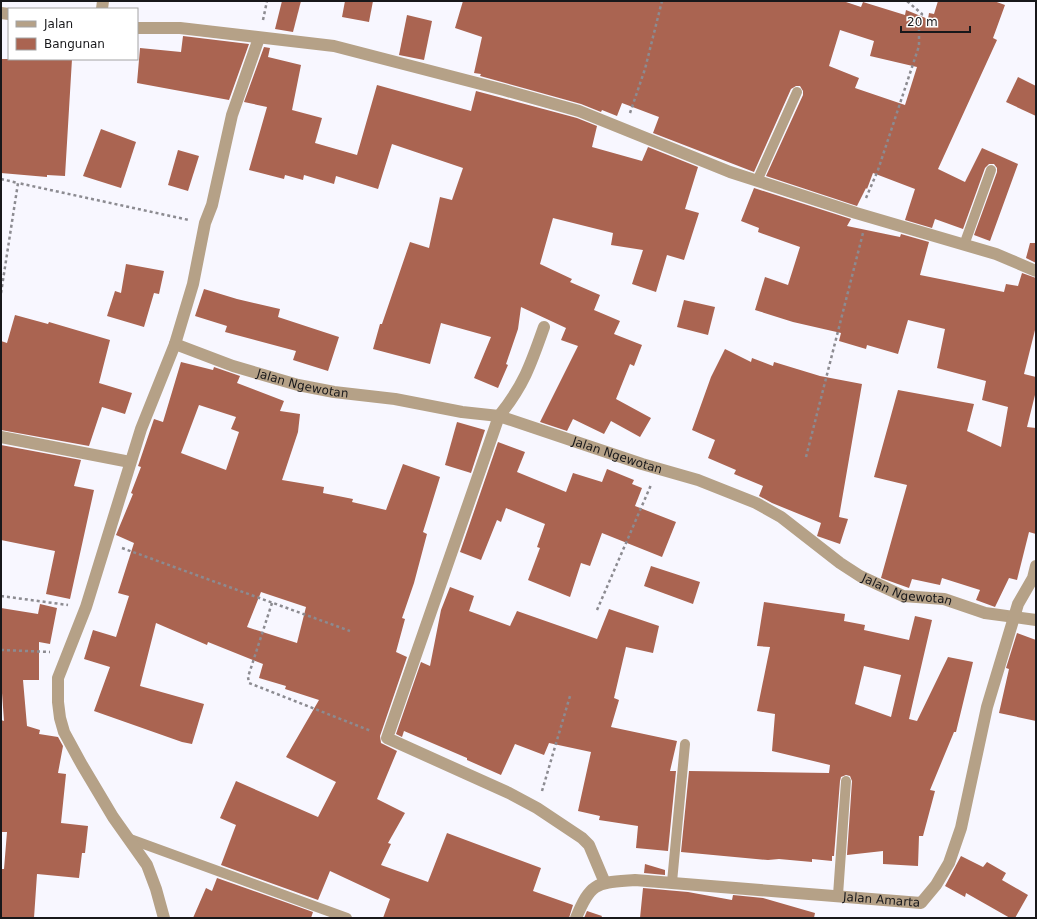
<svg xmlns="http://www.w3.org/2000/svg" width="1037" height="919" font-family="'DejaVu Sans',sans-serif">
  <rect width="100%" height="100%" fill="#f8f7ff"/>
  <g fill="#aa6451" fill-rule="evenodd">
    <path d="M282,1H301L293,32L275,29Z"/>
    <path d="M345,1H373L369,22L342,17Z"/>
    <path d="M463,1H843L861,7L863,2L905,15L906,10L928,19L929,13L934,14L938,1H994L1005,5L993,38L997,40L938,169L965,182L982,148L1018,164L990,241L974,235L997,172V168L994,164H989L985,168L963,229L935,219L932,228L905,220L915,189L873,173L867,189L866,188L857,206L766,176L803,95V91L800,86H796L791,89L754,172L653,133L659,117L622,103L617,116L602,110L601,112L581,104L480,76L481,74L474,73L482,37L455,28ZM840,30L874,41L870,56L917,67L905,105L855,88L859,78L829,66Z"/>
    <path d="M407,15L432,21L424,60L399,55Z"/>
    <path d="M183,36L249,44L229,100L137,83L140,48L181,52Z"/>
    <path d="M264,47L270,48L268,57L301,65L292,110L322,118L315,143L357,155L377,85L471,111L476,91L577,118L597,126L592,147L642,161L648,147L698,167L685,209L699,213L684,260L667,255L656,292L632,284L643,250L611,245L613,233L553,218L540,264L572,279L570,282L600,295L594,310L620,321L614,334L642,345L634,366L630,364L616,399L651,418L640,437L611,421L604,434L573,419L567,431L540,422L578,346L561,340L566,328L521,307L518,329L506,364L508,365L498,388L474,378L491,337L441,323L430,364L373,349L380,324H382L410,242L429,248L440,197L452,200L463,168L392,144L378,189L336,176L334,184L304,175L303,180L285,175L284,179L249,170L267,107L244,102Z"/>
    <path d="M1,59H72L65,176L47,175V177L1,173Z"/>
    <path d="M1018,77L1036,86V116L1006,102Z"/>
    <path d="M101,129L136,142L121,188L83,176Z"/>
    <path d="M178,150L199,156L188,191L168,185Z"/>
    <path d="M754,188L851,219L847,226L900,237L901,234L929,242L920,275L1004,292L1006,284L1018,286L1022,273L1036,278V326L1024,374L1036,377V391L1027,427L1036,428V534L1029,532L1017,580L1009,578L995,607L976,600L980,590L942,578L940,585L912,579L909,588L881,578L907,485L874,477L898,390L974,404L967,431L1001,447L1008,407L982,400L986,381L937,368L945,329L908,320L898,354L867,345L866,349L839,341L841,333L793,322L755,310L765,277L788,285L800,247L758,232L759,228L741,221Z"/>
    <path d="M1030,243H1036V263L1026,258Z"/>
    <path d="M126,264L164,271L159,294L154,293L144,327L107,316L115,291L121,293Z"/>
    <path d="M204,289L237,299L280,309L278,317L339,337L328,371L293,360L296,351L225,332L227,326L195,316Z"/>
    <path d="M684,300L715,307L708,335L677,327Z"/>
    <path d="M15,315L48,324L49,322L110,340L99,383L132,393L125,414L102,407L89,446L1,430V341L7,343Z"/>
    <path d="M725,349L751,362L752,358L773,366L774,362L820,376L862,384L839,517L848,519L840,544L817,536L821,523L772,503L759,496L763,486L734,474L736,470L708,458L715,440L692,430L711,377Z"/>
    <path d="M181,362L213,370L214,367L240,376L237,383L284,401L280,411L300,414L298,432L282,480L324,487L323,493L353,499L352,502L386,510L403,464L440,477L423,532L427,534L414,583L402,618L405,619L396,652L407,657L380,736L381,743L397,751L377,799L405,813L388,843L391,844L381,865L428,882L447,833L541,868L533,891L573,905L569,918H383L390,899L330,871L318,900L221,865L236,825L220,818L236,781L318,817L336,782L286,757L319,700L285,689L286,686L259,678L263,664L208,642L207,645L156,623L140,686L204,704L192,744L182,742L94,711L110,667L84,659L93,630L116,637L129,596L118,593L134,543L116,535L133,494L131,493L141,467L138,466L154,419L163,422ZM199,405L236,417L231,429L239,432L226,470L181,453ZM261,592L306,607L297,643L247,627Z"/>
    <path d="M457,422L485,430L471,473L445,465Z"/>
    <path d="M498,442L525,452L517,472L566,492L573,473L602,482L607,469L634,480L632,484L642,488L635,506L676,522L662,557L602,533L590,566L581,563L570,597L528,580L540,548L537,547L545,524L506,508L501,522L497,520L481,560L460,552Z"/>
    <path d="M1,445L81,460L74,486L94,490L70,599L46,594L55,551L1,540Z"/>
    <path d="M651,566L700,582L693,604L644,586Z"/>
    <path d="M450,587L474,596L469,611L510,626L517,611L597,639L609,609L659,626L653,653L626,647L614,698L619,700L611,727L677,741L670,771H676L668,851L636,848L638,826L599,820L600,816L578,811L591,752L549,743L544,755L515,744L501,775L467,760V758L404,731L402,737L396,734L421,662L430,666L441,610Z"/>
    <path d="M764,602L845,614L844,621L865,625L864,630L909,640L915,616L932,620L909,719L917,721L948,657L973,662L956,732H954L930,790L935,791L923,836H919L918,866L883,864V851L847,855L852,781L850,776L846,775L841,777L840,781L834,856H832V861L812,859V862L779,859L768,860L681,852L689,771L829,773L830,765L772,751L775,714L757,711L770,647L757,646ZM864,666L901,675L891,717L855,704Z"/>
    <path d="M40,604L57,608L50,644L39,642V680H23L27,726L40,730L39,734L58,737L63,746L58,773L66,774L61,823L88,826L85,853H82L79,878L37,874L34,918H1V869H4L7,832H1V720L4,721L1,679V608L38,614Z"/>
    <path d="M1017,633L1036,640V721L999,713L1009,669L1006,668Z"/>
    <path d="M961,856L983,867L987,862L1006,873L1002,880L1028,895L1015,918H1010L966,893L965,897L945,886Z"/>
    <path d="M645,864L665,870V875L644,873Z"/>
    <path d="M217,878L313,912L311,918H193L206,888L212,891Z"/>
    <path d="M643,888L688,892L732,900L733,895L763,898L815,913L814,918H640Z"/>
    <path d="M587,911L602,916L601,918H584Z"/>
  </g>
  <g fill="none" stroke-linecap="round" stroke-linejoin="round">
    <g stroke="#8c8b91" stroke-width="2.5" stroke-dasharray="3 3" stroke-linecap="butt">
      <path d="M263,20L267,1"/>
      <path d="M630,113L645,69L662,1"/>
      <path d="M1,179L18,183"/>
      <path d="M866,198L878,170L919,46V26L922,14L907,1"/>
      <path d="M1,293L18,183L189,220"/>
      <path d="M806,457L863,233"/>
      <path d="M122,548L350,631"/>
      <path d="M1,596L68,605"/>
      <path d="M272,603L248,677L249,683L371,731"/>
      <path d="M597,610L651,485"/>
      <path d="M1,650L50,652"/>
      <path d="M542,791L570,696"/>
    </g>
    <g stroke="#b5a187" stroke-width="10">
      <path d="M757,181L797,92"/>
      <path d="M964,245L991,170"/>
      <path d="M130,839L347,918"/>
      <path d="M672,882L685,744"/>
      <path d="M838,895L846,781"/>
    </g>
    <g stroke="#b5a187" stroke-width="12">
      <path d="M102,9L103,1"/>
      <path d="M1,13L9,14"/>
      <path d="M137,28H180L334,46L504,90L579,111L730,172L856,213L996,254L1036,271"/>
      <path d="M544,327C531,364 524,385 499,416L387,738L509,793L537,808L582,838L589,845L605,883"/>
      <path id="s1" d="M175,344L233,366L298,385L334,392L395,399L462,412L499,416L642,464L698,480L756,503L781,517L840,563L860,576L903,596L944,599L985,613L1036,620"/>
      <path d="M1,437L130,462"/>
      <path d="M164,918L156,889L147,865L113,817L82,765L64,732L60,718L58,702V678L86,607L141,429L175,344L193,284L205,223L212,205L232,115L259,38"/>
      <path id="s2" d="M576,918C591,881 597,883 635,880L921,903L936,885L949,863L961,828L987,707L1018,604L1033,578L1036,566"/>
    </g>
  </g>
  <g text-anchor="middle" stroke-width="3" stroke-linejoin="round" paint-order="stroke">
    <g font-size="12" fill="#18181b" stroke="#fff">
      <text dy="4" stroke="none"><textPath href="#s1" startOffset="134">Jalan Ngewotan</textPath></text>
      <text dy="4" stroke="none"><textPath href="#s1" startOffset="458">Jalan Ngewotan</textPath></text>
      <text dy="4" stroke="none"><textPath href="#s1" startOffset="782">Jalan Ngewotan</textPath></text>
      <text dy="4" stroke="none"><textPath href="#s2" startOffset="325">Jalan Amarta</textPath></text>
    </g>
  </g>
  <rect width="1037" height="919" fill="none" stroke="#18181b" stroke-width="4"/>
  <rect x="8" y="8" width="130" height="52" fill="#ffffff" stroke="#a3a3a4"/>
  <rect x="16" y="21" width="20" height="6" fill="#b5a187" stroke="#a3a3a4"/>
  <text x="44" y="28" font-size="12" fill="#18181b">Jalan</text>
  <rect x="16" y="38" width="20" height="12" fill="#aa6451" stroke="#a3a3a4"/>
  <text x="44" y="48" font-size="12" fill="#18181b">Bangunan</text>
  <path d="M901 26v6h69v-6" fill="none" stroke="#18181b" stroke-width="2"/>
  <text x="907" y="26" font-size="12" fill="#18181b" stroke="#ffffff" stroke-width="3" paint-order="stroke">20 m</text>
</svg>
